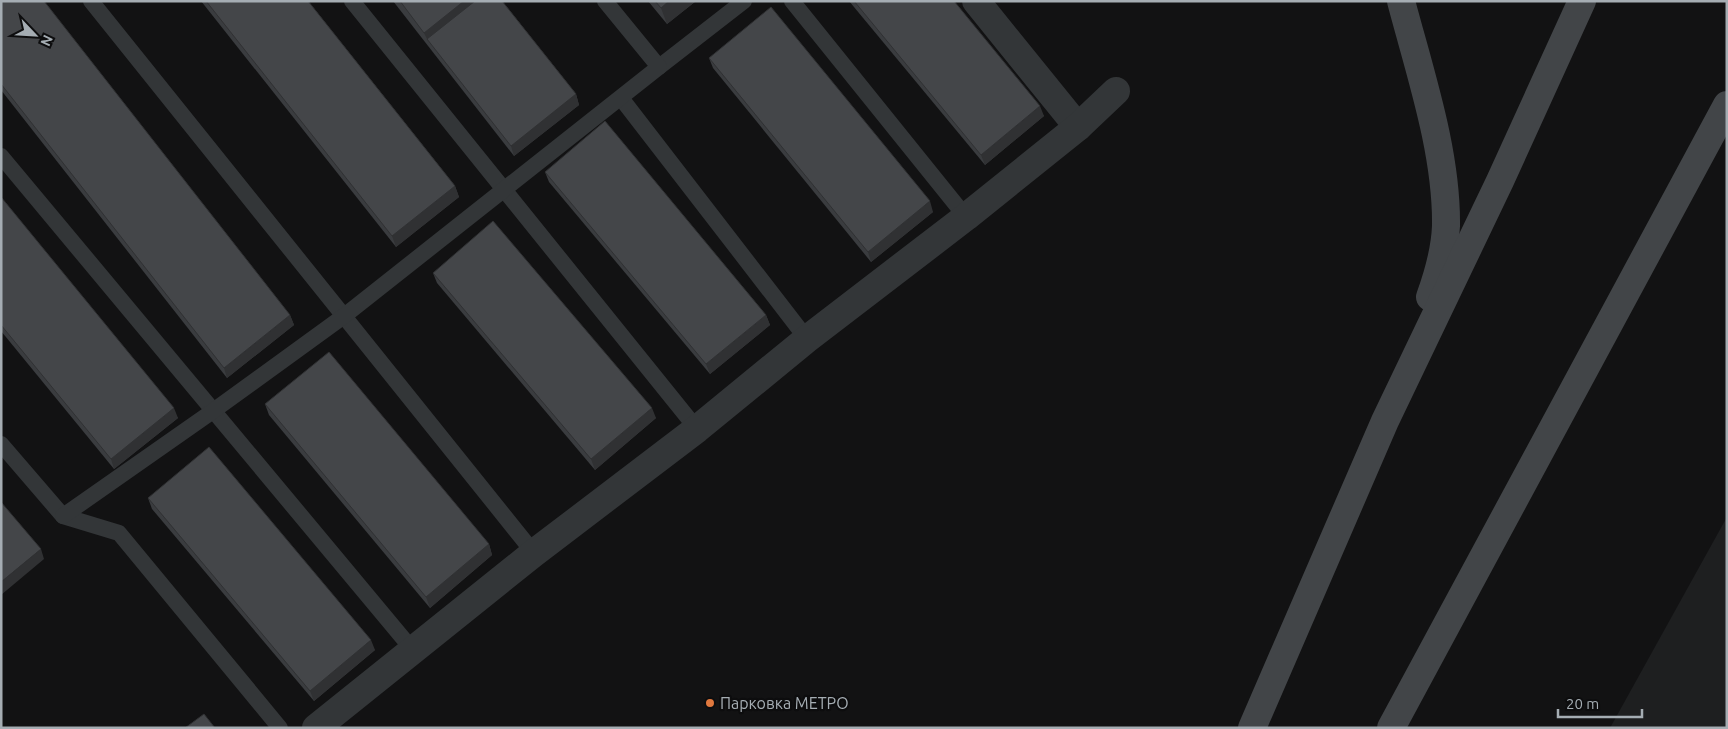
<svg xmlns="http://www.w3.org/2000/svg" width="1728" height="729" font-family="Ubuntu,sans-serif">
  <rect width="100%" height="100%" fill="#121213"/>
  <path fill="#1e1f20" d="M1727,517V728H1610Z"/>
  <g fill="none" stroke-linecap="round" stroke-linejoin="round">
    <g stroke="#333638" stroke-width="16">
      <path d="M91,1L534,553"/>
      <path d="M352,1L697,429"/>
      <path d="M792,1L966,217"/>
      <path d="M659,67L744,1"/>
      <path d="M621,98L807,339"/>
      <path d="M1,156L412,649"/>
      <path d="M1,444L63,516L119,533L280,728"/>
      <path d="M63,516L213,411L344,316L659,67L605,1"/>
    </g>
    <g stroke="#333638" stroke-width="28">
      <path d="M976,1L1078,127"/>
      <path d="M316,728L534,553L697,429L807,339L966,217L1078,127L1116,91"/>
    </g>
    <g stroke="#424548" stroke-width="28">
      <path d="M1401,1C1420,73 1447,152 1446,226C1445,250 1438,275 1430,297"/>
      <path d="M1252,728L1385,421L1500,181L1582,1"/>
      <path d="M1391,728L1727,105"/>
    </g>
  </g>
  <g fill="#3a3c3f">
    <path d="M1,1L290,315L294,325L227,378L1,90Z"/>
    <path d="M201,1H308L455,186L459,197L396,247Z"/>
    <path d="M393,1H502L576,94L579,105L514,156Z"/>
    <path d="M648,1H696L667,24Z"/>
    <path d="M849,1H954L1044,116L985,165Z"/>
    <path d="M709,58L933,212L871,262L713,68Z"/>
    <path d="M545,172L766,315L770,325L710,374L549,182Z"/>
    <path d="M1,197L178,418L114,469L1,331Z"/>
    <path d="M433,273L656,418L595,470L437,283Z"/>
    <path d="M265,404L489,544L492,555L430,608L269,415Z"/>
    <path d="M148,498L375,650L314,701L152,509Z"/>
  </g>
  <g fill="#303133">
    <path d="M464,1H492L427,39L424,33Z"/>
    <path d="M669,1H696L667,24L661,8Z"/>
    <path d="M576,94L579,105L514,156L511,146Z"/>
    <path d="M1040,106L1044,116L985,165L981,155Z"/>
    <path d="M455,186L459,197L396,247L392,236Z"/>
    <path d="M930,201L933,212L871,262L868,252Z"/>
    <path d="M290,315L294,325L227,378L224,368Z"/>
    <path d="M766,315L770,325L710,374L706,364Z"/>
    <path d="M174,408L178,418L114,469L111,459Z"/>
    <path d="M652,408L656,418L595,470L591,459Z"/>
    <path d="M489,544L492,555L430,608L426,597Z"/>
    <path d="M41,549L44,559L1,595V582Z"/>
    <path d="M371,640L375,650L314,701L310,691Z"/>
  </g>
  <g fill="#444649" stroke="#303133">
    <path d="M1,1H44L290,315L224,368L1,84Z"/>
    <path d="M206,1H308L455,186L392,236Z"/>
    <path d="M400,1H464L424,33Z"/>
    <path d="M475,1H502L576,94L511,146L427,39Z"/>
    <path d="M655,1H669L661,8Z"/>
    <path d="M854,1H954L1040,106L981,155Z"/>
    <path d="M771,7L930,201L868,252L709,58Z"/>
    <path d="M605,121L766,315L706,364L545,172Z"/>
    <path d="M1,197L174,408L111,459L1,325Z"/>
    <path d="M493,221L652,408L591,459L433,273Z"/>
    <path d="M329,352L489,544L426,597L265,404Z"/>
    <path d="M209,447L371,640L310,691L148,498Z"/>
    <path d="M1,502L41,549L1,582Z"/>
    <path d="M204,714L215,728H185Z"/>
  </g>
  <circle fill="#e0783e" stroke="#0d0d0e" stroke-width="2" cx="710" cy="703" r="5"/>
  <g text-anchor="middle" stroke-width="4.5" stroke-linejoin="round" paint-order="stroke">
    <g font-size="16" fill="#a5adb3" stroke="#0d0d0e" text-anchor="start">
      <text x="720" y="709">Парковка МЕТРО</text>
    </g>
  </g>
  <rect width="1728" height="729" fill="none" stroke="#a5adb3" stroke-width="5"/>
  <g transform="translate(35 35) rotate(115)" stroke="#0d0d0e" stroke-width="4" paint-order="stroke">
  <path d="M0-4L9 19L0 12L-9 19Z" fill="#a5adb3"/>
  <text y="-8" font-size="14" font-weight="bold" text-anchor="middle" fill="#a5adb3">N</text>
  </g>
  <path d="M1558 709v8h84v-8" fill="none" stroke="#a5adb3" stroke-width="2.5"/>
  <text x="1566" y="709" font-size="15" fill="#a5adb3" stroke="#0d0d0e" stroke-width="4" paint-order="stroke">20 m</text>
</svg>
